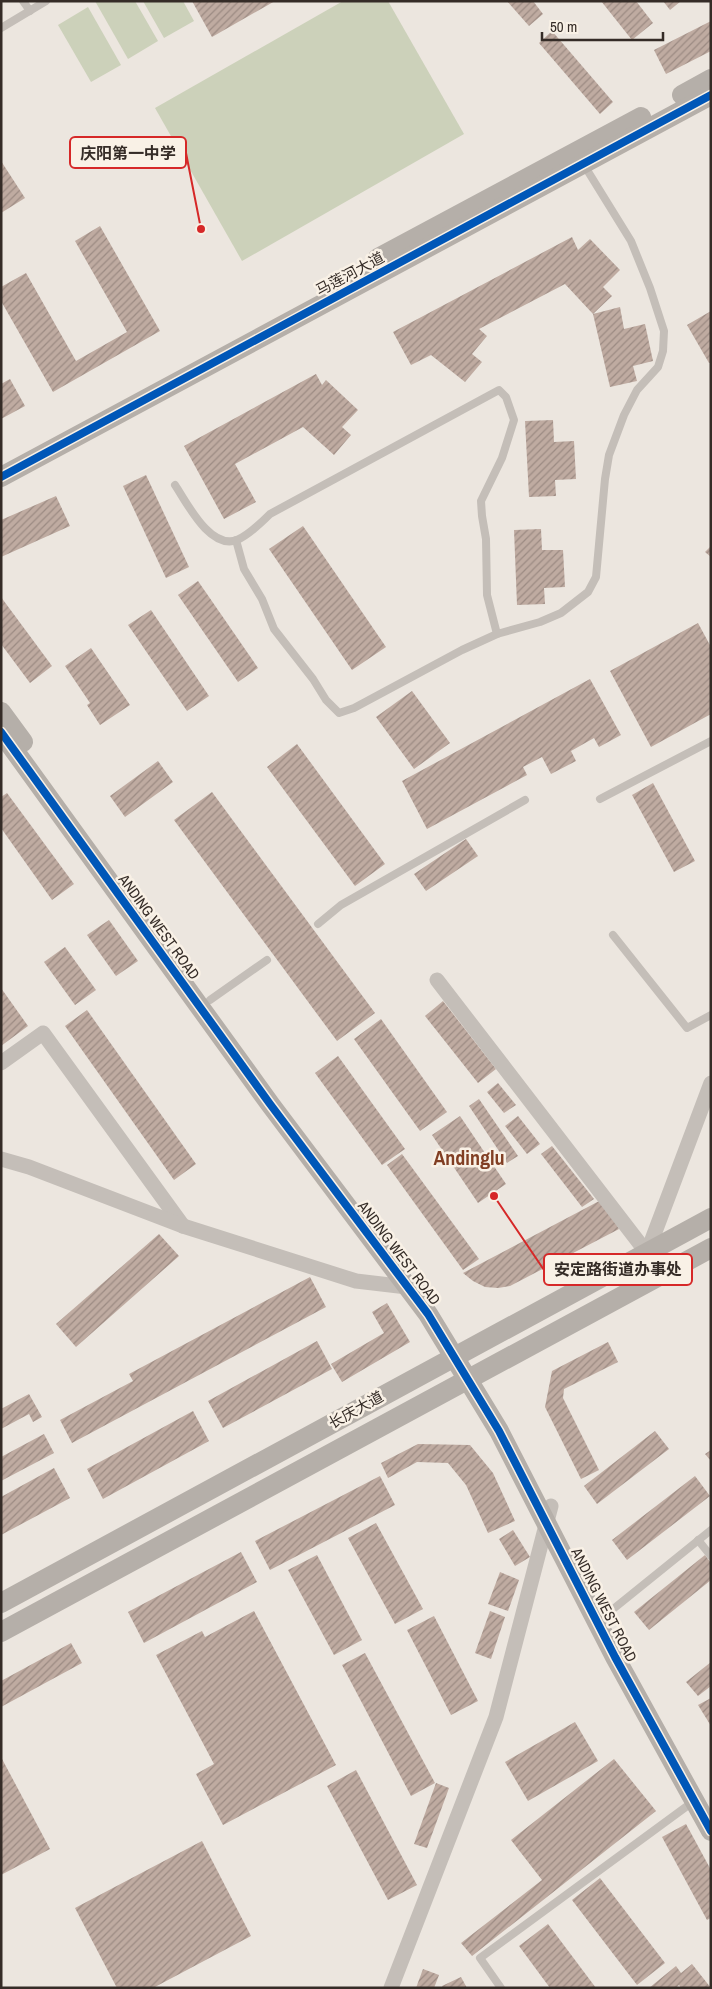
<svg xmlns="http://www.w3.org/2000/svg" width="712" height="1989" font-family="'Archivo Narrow','Noto Sans SC',sans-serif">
  <defs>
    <pattern id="building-hatch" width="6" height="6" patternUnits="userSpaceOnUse" patternTransform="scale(1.25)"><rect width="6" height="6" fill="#bfaba1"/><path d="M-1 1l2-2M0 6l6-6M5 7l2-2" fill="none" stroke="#9c8b83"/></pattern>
  </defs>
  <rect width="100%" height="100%" fill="#ece6df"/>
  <g fill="#ccd1ba">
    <path d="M95,1H135L158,41L128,59Z"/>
    <path d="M143,1H183L194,21L164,38Z"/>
    <path d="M343,1H388L464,134L242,261L155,108Z"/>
    <path d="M88,7L121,65L91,82L58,25Z"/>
  </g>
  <g fill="url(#building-hatch)">
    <path d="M192,1H275L212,37Z"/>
    <path d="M507,1H533L543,14L529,26Z"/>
    <path d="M601,1H636L653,23L632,40Z"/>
    <path d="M663,1H681L670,10Z"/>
    <path d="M711,21V51L666,74L654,50Z"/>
    <path d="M552,31L613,102L600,114L539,43Z"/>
    <path d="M1,161L25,198L1,213Z"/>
    <path d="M100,226L160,331L53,392L1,301V287L26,273L76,361L127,332L75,241Z"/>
    <path d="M572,237L578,250L590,239L620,270L603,287L612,296L593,314L620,307L624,329L645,324L653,361L633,366L637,381L610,387L593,314L565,284L479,329L487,336L472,354L482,362L465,382L431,355L411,365L393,332Z"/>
    <path d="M711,311V362L709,363L687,325Z"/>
    <path d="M316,374L322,385L326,380L358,410L342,427L351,435L334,455L303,427L235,464L256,502L224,519L184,446Z"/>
    <path d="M10,379L25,406L1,419V384Z"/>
    <path d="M553,420L554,442L574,441L576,479L555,480L556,496L529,497L525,421Z"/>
    <path d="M146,475L189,567L166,578L123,486Z"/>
    <path d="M56,496L70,526L1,557V520Z"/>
    <path d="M303,526L386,647L352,670L269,549Z"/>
    <path d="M541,529L542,550H563L565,587L544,588L545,604L517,605L514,530Z"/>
    <path d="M711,546V557L705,552Z"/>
    <path d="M198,581L258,668L238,682L178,595Z"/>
    <path d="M1,597L52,666L30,683L1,644Z"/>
    <path d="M151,610L209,696L187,711L128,625Z"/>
    <path d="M698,623L711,647V714L651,747L610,671Z"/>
    <path d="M91,648L130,705L100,725L87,705L90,703L65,666Z"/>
    <path d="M590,679L621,735L599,747L594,738L571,751L576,761L551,774L542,757L523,767L527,775L427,829L402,781Z"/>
    <path d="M412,691L450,743L414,769L376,717Z"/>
    <path d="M297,744L385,864L355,886L267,767Z"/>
    <path d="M158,761L173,782L125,817L110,796Z"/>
    <path d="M653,783L695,861L674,872L632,795Z"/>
    <path d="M212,792L375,1013L337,1041L174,820Z"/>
    <path d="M7,793L74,884L52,900L1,828V797Z"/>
    <path d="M466,839L478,856L426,891L414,874Z"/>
    <path d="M109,920L138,961L116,976L87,935Z"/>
    <path d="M65,947L96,990L75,1005L44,962Z"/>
    <path d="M1,988L28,1026L1,1046Z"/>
    <path d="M443,1001L496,1069L478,1083L425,1016Z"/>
    <path d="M87,1010L196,1164L174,1180L65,1026Z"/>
    <path d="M381,1019L447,1112L420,1131L354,1039Z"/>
    <path d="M338,1056L405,1149L382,1165L315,1073Z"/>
    <path d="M498,1083L516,1105L504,1113L487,1092Z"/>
    <path d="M479,1099L518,1156L507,1163L469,1106Z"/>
    <path d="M460,1116L506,1184L478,1203L432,1135Z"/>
    <path d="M518,1116L540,1144L527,1154L505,1126Z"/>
    <path d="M552,1146L594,1199L582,1207L541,1154Z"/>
    <path d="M402,1154L479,1259L463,1270L387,1165Z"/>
    <path d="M603,1199L619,1229L510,1286L498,1288L485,1287L473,1281L463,1273Z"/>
    <path d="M159,1234L179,1256L76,1347L56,1324Z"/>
    <path d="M310,1277L326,1307L72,1443L60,1420L133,1381L129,1374Z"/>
    <path d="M387,1303L410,1342L342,1382L331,1364L384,1333L372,1312Z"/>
    <path d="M317,1341L332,1369L223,1428L208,1401Z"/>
    <path d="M608,1342L618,1362L564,1389L563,1398L599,1470L581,1479L545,1407L552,1371Z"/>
    <path d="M29,1394L42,1417L33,1422L29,1414L1,1429V1409Z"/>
    <path d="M193,1411L209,1441L103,1499L87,1469Z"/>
    <path d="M655,1431L669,1449L597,1504L584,1486Z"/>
    <path d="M44,1434L54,1453L1,1481V1457Z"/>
    <path d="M418,1444L470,1445L493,1473L515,1521L488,1533L466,1485L448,1463L417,1462L388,1478L381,1463Z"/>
    <path d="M711,1450V1461L705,1454Z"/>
    <path d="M54,1468L70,1498L1,1535V1497Z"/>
    <path d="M380,1476L395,1505L270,1570L255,1541Z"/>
    <path d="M695,1476L710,1496L627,1560L612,1540Z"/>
    <path d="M376,1523L423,1609L395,1624L348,1538Z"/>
    <path d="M513,1530L530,1557L515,1566L499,1539Z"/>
    <path d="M241,1552L257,1582L144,1643L128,1612Z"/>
    <path d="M317,1555L362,1640L334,1655L288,1570Z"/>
    <path d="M705,1555L711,1563V1580L649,1630L634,1612Z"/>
    <path d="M500,1572L519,1580L508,1611L488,1604Z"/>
    <path d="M254,1611L336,1765L223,1825L196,1774L214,1764L156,1655L202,1631L205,1637Z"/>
    <path d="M490,1611L505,1617L491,1659L475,1653Z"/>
    <path d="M434,1616L478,1701L451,1715L407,1630Z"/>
    <path d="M71,1643L82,1663L1,1707V1681Z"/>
    <path d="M365,1653L435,1783L411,1796L342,1665Z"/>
    <path d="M711,1662V1686L698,1696L686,1682Z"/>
    <path d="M711,1698V1726L698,1705Z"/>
    <path d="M575,1722L598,1761L528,1801L505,1762Z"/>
    <path d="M1,1757L50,1849L1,1875Z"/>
    <path d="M614,1759L656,1811L472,1956L461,1943L542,1880L511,1840Z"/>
    <path d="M356,1770L417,1885L388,1900L327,1786Z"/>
    <path d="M436,1783L449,1788L427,1848L414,1844Z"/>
    <path d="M686,1824L711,1870V1918L707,1920L662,1837Z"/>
    <path d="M202,1841L251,1936L153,1988H117L75,1908Z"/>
    <path d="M600,1878L665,1963L637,1985L572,1900Z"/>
    <path d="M548,1924L596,1988H550L519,1946Z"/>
    <path d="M692,1964L711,1988H681L679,1985L676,1988H649L676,1966L681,1973Z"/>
    <path d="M423,1969L439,1975L434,1988H416Z"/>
    <path d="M461,1977L467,1988H443L442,1986Z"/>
  </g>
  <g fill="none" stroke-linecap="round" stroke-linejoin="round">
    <g stroke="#c4beb8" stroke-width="8">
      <path d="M23,1L30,11"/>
      <path d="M1,28L46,1"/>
      <path d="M175,485C187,503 210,550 237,540C249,535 261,523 270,514L499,390L506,397L514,420L502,458L481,501L482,516L486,539L487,595L497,634"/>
      <path d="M236,540L244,569L262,599L274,629L313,679L326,700L339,713L354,708L462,650L497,634L540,622L561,613L588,592L596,577L605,479L609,455L624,415L637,390L658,367L663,351L664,331L650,288L631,241L584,165"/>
      <path d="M600,799L711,741"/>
      <path d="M318,924L341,905L525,800"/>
      <path d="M613,935L687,1028L711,1015"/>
      <path d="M210,1000L267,960"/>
      <path d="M698,1540L711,1556"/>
      <path d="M607,1614L711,1530"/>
      <path d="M501,1988L480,1958L694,1801"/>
    </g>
    <g stroke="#c4beb8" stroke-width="15">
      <path d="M437,980L647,1253"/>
      <path d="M1,1063L43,1033L183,1226"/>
      <path d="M1,1159L29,1167L183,1226L356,1281L424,1289"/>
      <path d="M647,1253L711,1083"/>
      <path d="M391,1988L496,1717L551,1506"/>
    </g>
    <g stroke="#b5afa9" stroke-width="20">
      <path d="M682,95L711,79"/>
      <path d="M378,258L641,117"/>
      <path d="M1,477L711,95"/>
      <path d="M1,712L23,742"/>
      <path d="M1,732L270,1104L428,1314L499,1431L615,1657L711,1831"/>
      <path d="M1,1603L711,1218"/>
      <path d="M1,1632L711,1248"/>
    </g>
    <g stroke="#f9f1e6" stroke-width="11">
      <g id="cycleway">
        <path d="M1,477L711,95"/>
        <path d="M1,732L270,1104L428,1314L499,1431L615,1657L711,1831"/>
      </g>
    </g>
    <use href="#cycleway" stroke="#0057b8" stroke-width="8"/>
  </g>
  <g text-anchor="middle" stroke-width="5" stroke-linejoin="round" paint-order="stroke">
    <g font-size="15" fill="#352c27" stroke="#f9f1e6">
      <text transform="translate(350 274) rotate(-28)" y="5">马莲河大道</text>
      <text transform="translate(159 927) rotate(54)" y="5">ANDING WEST ROAD</text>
      <text transform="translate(399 1253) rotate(53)" y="5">ANDING WEST ROAD</text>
      <text transform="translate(356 1410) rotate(-29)" y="5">长庆大道</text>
      <text transform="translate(604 1605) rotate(63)" y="5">ANDING WEST ROAD</text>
    </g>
    <g font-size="20" font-weight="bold" fill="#813e23" stroke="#f9f1e6">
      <text x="469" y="1165">Andinglu</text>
    </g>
  </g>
  <path fill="none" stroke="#d62828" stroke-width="2" d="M201 229L186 153M494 1196L544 1270"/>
  <g fill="#d62828" stroke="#f9f1e6" stroke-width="2">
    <circle cx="201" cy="229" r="5"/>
    <circle cx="494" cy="1196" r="5"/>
  </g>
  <g fill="#f9f1e6" stroke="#d62828" stroke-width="2">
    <rect x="70" y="137" width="116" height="31" rx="5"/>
    <rect x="544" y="1254" width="148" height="31" rx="5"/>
  </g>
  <g font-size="16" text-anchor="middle" font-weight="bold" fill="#352c27">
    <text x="128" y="159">庆阳第一中学</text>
    <text x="618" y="1275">安定路街道办事处</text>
  </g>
  <rect width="712" height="1989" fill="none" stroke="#352c27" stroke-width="5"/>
  <path d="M542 32v8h121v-8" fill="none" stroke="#352c27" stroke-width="2.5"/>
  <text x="550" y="32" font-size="15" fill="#352c27" stroke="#f9f1e6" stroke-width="4" paint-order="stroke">50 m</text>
</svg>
